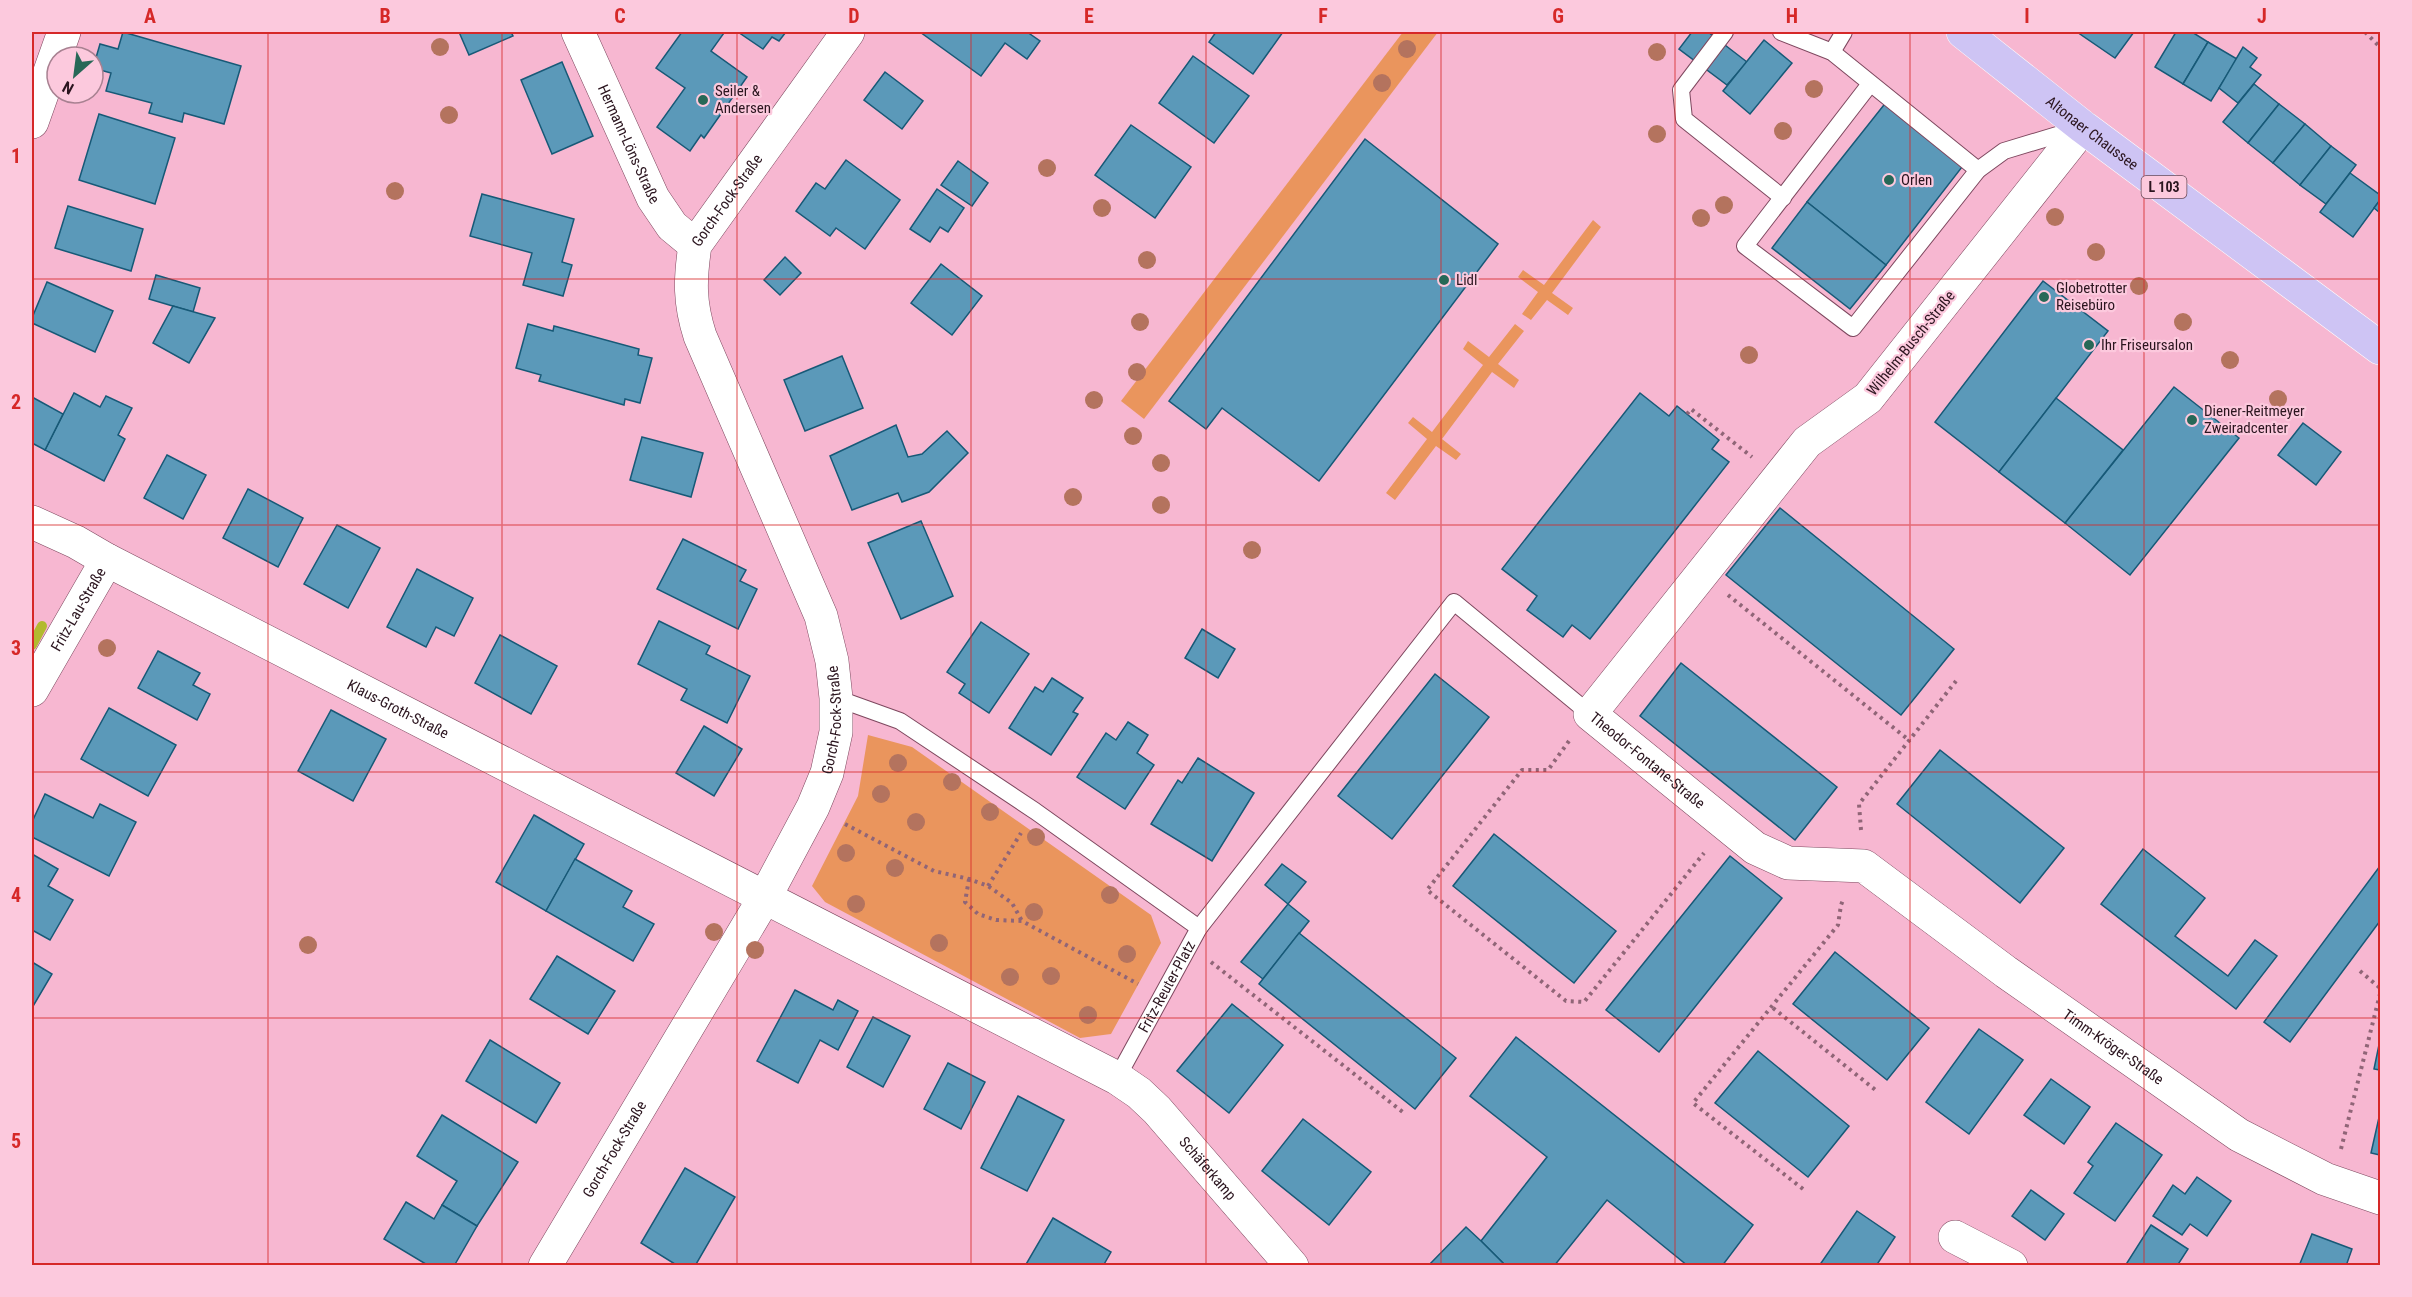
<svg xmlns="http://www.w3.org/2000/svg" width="2412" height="1297" font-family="'Roboto Condensed',sans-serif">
  <rect width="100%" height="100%" fill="#f7b7d1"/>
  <g fill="#ea955d">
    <path d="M1403,32H1438L1144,419L1121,401Z"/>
    <path d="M1593,220L1601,227L1552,293L1573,308L1568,315L1547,300L1531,320L1522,314L1538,292L1518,277L1523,270L1544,285Z"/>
    <path d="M1515,324L1524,331L1498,364L1519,380L1514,388L1492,372L1442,439L1461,454L1456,460L1436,446L1395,500L1386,493L1427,439L1408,423L1413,417L1432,432L1483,365L1463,349L1468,341L1489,357Z"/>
    <path d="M868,735L912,747L1151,915L1161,943L1111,1034L1080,1038L825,902L812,886L858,796Z"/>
  </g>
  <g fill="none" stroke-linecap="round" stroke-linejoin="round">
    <path stroke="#b2ba2f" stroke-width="10" d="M32,645L42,626"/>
  </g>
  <g fill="#5b99b9" stroke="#175977" stroke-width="1.5">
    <path d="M123,32L241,66L224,124L184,113L182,122L149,113L152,103L106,91L111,73L93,68L100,44L118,49Z"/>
    <path d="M459,32H511L513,36L469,55Z"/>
    <path d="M682,32H721L724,33L711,51L747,77L704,138L701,135L690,151L657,127L685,88L656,68Z"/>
    <path d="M738,32H786L779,41L772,37L763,49Z"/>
    <path d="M920,32H1027L1040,41L1027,59L1005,43L981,76Z"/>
    <path d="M1216,32H1283L1253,74L1209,42Z"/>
    <path d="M1692,32H1708L1747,62L1727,85L1679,49Z"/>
    <path d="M2077,32H2134L2115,58Z"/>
    <path d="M2176,32H2192L2208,42L2183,84L2155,67Z"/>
    <path d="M1764,40L1792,63L1750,114L1723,91Z"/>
    <path d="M2208,42L2237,59L2211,101L2183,84Z"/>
    <path d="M2243,47L2257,58L2250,67L2261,75L2238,103L2219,88Z"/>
    <path d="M1193,56L1249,96L1214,143L1159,103Z"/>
    <path d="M562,62L593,136L552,154L521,80Z"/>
    <path d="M885,72L923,101L902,129L864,100Z"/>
    <path d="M2254,84L2279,104L2248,143L2223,122Z"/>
    <path d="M1891,96L1969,158L1886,265L1807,202Z"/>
    <path d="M2279,104L2305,124L2273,163L2248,143Z"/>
    <path d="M99,114L175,138L155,204L79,180Z"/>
    <path d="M2305,124L2331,146L2300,185L2273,163Z"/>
    <path d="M1131,125L1191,167L1155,218L1095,175Z"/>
    <path d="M1365,139L1498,244L1319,481L1222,408L1206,429L1169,401Z"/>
    <path d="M2331,146L2356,165L2326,204L2300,185Z"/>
    <path d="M846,160L900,200L865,249L836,228L830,236L796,211L816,183L825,189Z"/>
    <path d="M958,161L988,183L972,206L941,185Z"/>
    <path d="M2350,173L2380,195V200L2353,237L2320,212Z"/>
    <path d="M937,189L964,208L948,232L940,227L930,242L910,229Z"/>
    <path d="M482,194L574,219L562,262L572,265L563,296L523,285L532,253L470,236Z"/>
    <path d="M2380,200V213L2374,208Z"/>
    <path d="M1807,202L1886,265L1850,309L1772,248Z"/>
    <path d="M68,206L143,229L131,271L55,248Z"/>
    <path d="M785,257L801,273L780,295L764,280Z"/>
    <path d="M941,264L982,296L952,335L911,303Z"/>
    <path d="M156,275L200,288L193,312L149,299Z"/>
    <path d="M2043,281L2108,331L1999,472L1935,422Z"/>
    <path d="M47,282L113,311L95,352L32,323V318Z"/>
    <path d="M173,306L215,318L189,363L153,343Z"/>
    <path d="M528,324L553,331L554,326L639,349L638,355L652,358L640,403L625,399L624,405L539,381L541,375L516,368Z"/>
    <path d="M842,356L863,408L805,431L784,380Z"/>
    <path d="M2174,387L2239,438L2130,575L2065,523Z"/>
    <path d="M74,393L100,407L106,396L132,408L118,435L125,439L104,481L45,450Z"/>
    <path d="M1640,393L1669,416L1677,406L1719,440L1712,449L1729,462L1590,639L1572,625L1563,637L1527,610L1537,596L1502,569Z"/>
    <path d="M32,397L63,414L45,450L32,443Z"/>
    <path d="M2056,398L2123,450L2065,523L1999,472Z"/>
    <path d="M2303,423L2341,452L2316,485L2278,455Z"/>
    <path d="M896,425L908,457L922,454L947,431L968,453L929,492L902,502L898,493L852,510L830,456Z"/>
    <path d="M642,437L703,453L691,497L630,480Z"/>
    <path d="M167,455L206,475L183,519L144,498Z"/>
    <path d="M248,489L303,518L278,567L223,538Z"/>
    <path d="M1780,508L1954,649L1901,715L1726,575Z"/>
    <path d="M921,521L953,596L901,619L868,543Z"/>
    <path d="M337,525L380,548L348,608L304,584Z"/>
    <path d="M683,539L746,570L740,581L757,589L738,629L657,589Z"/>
    <path d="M417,569L473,598L454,636L436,627L426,647L387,627Z"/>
    <path d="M659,621L710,646L706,654L750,676L727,723L681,700L687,689L638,664Z"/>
    <path d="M981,622L1029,654L989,713L959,693L965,684L947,672Z"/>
    <path d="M1202,629L1235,649L1218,678L1185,658Z"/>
    <path d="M500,635L557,666L531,714L475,683Z"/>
    <path d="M158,651L200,673L193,685L210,694L197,720L138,688Z"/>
    <path d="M1681,663L1837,787L1795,840L1640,716Z"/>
    <path d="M1435,674L1489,717L1392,839L1338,796Z"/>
    <path d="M1052,678L1083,698L1073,712L1078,714L1051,755L1009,728L1035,687L1043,692Z"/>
    <path d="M109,708L176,745L148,796L81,759Z"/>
    <path d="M331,710L386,739L353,801L298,771Z"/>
    <path d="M1128,722L1148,735L1137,753L1154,765L1125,809L1077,777L1106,733L1116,740Z"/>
    <path d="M704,726L742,749L714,796L676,773Z"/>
    <path d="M1940,750L2064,848L2020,903L1897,804Z"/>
    <path d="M1198,758L1254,793L1212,861L1151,824L1178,780L1182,783Z"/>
    <path d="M45,794L93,818L100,804L136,822L109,876L32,837V822Z"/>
    <path d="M534,815L584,844L546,911L496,882Z"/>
    <path d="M1494,834L1616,931L1574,983L1453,886Z"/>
    <path d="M2143,849L2205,898L2175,936L2228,976L2255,940L2277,956L2236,1009L2101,904Z"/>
    <path d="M32,854L58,869L48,886L73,900L50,940L32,930Z"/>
    <path d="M1730,856L1782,898L1659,1052L1606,1010Z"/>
    <path d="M575,859L632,891L623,907L654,924L633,961L546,911Z"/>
    <path d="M1282,864L1306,882L1288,904L1265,885Z"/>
    <path d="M2380,866V921L2290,1042L2264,1022Z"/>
    <path d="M1288,904L1309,921L1263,979L1241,962Z"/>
    <path d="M1299,933L1456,1058L1415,1109L1259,984Z"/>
    <path d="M1835,952L1929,1028L1887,1080L1793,1004Z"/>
    <path d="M557,956L615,991L588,1034L530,999Z"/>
    <path d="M32,962L52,974L32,1008Z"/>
    <path d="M795,990L833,1010L838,1000L858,1011L838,1050L820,1040L798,1083L757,1061Z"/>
    <path d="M1232,1004L1283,1045L1229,1113L1177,1071Z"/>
    <path d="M873,1017L910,1036L883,1087L847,1067Z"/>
    <path d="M1979,1029L2023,1060L1969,1134L1926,1102Z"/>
    <path d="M1516,1037L1753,1225L1722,1266H1688L1607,1200L1554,1266H1506L1481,1241L1547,1157L1470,1096Z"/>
    <path d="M490,1040L560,1083L536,1123L466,1081Z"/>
    <path d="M2380,1040V1070L2374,1069Z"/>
    <path d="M1758,1051L1849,1126L1808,1177L1715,1103Z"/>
    <path d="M948,1063L985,1082L961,1129L924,1109Z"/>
    <path d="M2051,1079L2090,1107L2064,1144L2024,1115Z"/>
    <path d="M1018,1096L1064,1120L1027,1191L981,1168Z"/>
    <path d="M2380,1113V1155L2371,1153Z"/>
    <path d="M442,1115L518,1162L477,1226L442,1205L457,1181L417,1156Z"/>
    <path d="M1303,1119L1371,1172L1329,1225L1262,1171Z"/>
    <path d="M2116,1123L2162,1155L2115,1221L2074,1193L2093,1166L2088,1162Z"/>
    <path d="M685,1168L735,1197L695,1266H678L641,1243Z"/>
    <path d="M2197,1177L2231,1201L2207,1236L2190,1224L2182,1235L2153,1216L2173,1185L2185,1194Z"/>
    <path d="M2031,1190L2064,1214L2045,1240L2012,1216Z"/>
    <path d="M406,1202L434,1219L442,1205L477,1226L454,1266H429L384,1239Z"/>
    <path d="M1857,1211L1895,1237L1876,1266H1819Z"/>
    <path d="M1053,1218L1111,1252L1103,1266H1025Z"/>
    <path d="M2151,1225L2188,1249L2177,1266H2125Z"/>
    <path d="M1466,1227L1481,1241L1506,1266H1428Z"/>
    <path d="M2312,1234L2352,1249L2346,1266H2299Z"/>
  </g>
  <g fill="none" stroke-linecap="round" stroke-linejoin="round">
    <g stroke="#7e485f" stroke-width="18">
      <g id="lane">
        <path d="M1725,32L1681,90L1684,119L1783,198"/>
        <path d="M1781,32L1832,52L1978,170"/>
        <path d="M1832,52L1844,32"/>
        <path d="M1870,84L1745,246L1853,328L1978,170L2004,151L2077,129"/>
        <path d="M836,698L900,721L1035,811L1199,928"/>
        <path id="s1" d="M1117,1078L1199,928L1454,602L1590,714"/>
      </g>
    </g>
    <g stroke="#7e485f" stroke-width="34">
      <g id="street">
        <path id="s2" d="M578,32L653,198L672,226L695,245"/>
        <path d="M32,122L64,32"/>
        <path id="s3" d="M2083,127L1868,398L1807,442L1590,714L1755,848L1788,863L1864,866L2006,972L2239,1135L2325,1179L2380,1198"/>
        <path id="s4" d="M32,522L76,542L107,560L1117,1078L1139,1093L1157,1110L1292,1266"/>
        <path id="s5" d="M32,690L107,560"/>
        <path d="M1955,1237L2011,1266"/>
        <path id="s6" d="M545,1266L765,897L813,807L827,773L836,732V698L832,661L821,616L700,336C689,302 690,279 695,245L848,32"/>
      </g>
    </g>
    <g stroke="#fff" stroke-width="34">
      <g id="primary">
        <path id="s7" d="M1963,32L2083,127L2380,348"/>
      </g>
    </g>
    <g stroke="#906577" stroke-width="4" stroke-dasharray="3 4.5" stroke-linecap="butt">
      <path d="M2365,32L2380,47"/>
      <path d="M1687,414L1691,409L1752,457"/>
      <path d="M1728,595L1910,741"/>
      <path d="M1569,741L1548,770H1522L1427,890L1566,1001L1584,1002L1704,853"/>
      <path d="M845,824L934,871L969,879L988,886L1012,903L1022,921"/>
      <path d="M1861,830L1859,804L1956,681"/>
      <path d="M969,879L965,902L978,914L996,920L1022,921L1138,984"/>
      <path d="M988,886L1021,833"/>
      <path d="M1211,962L1404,1113"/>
      <path d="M2360,971L2380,988"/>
      <path d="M1773,1008L1878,1092"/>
      <path d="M2341,1149L2380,994"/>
      <path d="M1803,1189L1693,1103L1838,925L1841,905L1843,900"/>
    </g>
    <use href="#lane" stroke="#fff" stroke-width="16"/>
    <use href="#street" stroke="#fff" stroke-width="33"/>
    <use href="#primary" stroke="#cec4f4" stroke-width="33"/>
  </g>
  <g fill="#b4735e">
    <circle cx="440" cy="47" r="9"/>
    <circle cx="1407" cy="49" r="9"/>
    <circle cx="1657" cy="52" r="9"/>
    <circle cx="1382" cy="83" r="9"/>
    <circle cx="1814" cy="89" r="9"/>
    <circle cx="449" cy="115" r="9"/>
    <circle cx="1783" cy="131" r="9"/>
    <circle cx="1657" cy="134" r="9"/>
    <circle cx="1047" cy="168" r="9"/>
    <circle cx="395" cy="191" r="9"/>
    <circle cx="1724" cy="205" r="9"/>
    <circle cx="1102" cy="208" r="9"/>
    <circle cx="2055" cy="217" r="9"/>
    <circle cx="1701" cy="218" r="9"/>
    <circle cx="2096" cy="252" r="9"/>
    <circle cx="1147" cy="260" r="9"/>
    <circle cx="2139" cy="286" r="9"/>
    <circle cx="1140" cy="322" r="9"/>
    <circle cx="2183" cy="322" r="9"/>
    <circle cx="1749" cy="355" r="9"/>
    <circle cx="2230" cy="360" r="9"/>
    <circle cx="1137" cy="372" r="9"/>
    <circle cx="2278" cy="399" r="9"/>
    <circle cx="1094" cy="400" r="9"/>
    <circle cx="1133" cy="436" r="9"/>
    <circle cx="1161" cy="463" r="9"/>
    <circle cx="1073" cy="497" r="9"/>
    <circle cx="1161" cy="505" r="9"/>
    <circle cx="1252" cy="550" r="9"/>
    <circle cx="107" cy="648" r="9"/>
    <circle cx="898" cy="763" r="9"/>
    <circle cx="952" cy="782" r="9"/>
    <circle cx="881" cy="794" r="9"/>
    <circle cx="990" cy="812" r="9"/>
    <circle cx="916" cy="822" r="9"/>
    <circle cx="1036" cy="837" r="9"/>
    <circle cx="846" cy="853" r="9"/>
    <circle cx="895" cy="868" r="9"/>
    <circle cx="1110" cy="895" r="9"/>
    <circle cx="856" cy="904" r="9"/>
    <circle cx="1034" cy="912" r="9"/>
    <circle cx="714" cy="932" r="9"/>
    <circle cx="939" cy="943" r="9"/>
    <circle cx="308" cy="945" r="9"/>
    <circle cx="755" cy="950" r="9"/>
    <circle cx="1127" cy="954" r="9"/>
    <circle cx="1051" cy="976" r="9"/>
    <circle cx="1010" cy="977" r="9"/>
    <circle cx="1088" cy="1015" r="9"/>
  </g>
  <path fill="none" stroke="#d62828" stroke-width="1.5" stroke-opacity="0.55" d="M268,32V1266M502,32V1266M737,32V1266M971,32V1266M1206,32V1266M1441,32V1266M1675,32V1266M1910,32V1266M2144,32V1266M32,279H2380M32,525H2380M32,772H2380M32,1018H2380"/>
  <g fill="#276857" stroke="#fcc9dd" stroke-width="2">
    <circle cx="703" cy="100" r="6"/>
    <circle cx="1889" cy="180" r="6"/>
    <circle cx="1444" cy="280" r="6"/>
    <circle cx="2044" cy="297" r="6"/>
    <circle cx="2089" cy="345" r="6"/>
    <circle cx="2192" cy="420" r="6"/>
  </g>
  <g text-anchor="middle" stroke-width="4.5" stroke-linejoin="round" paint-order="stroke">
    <rect fill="#fcc9dd" stroke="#6a4b58" stroke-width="1.5" x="2141.5" y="176" width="45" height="22" rx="4.5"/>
    <g font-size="14" font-weight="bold" fill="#2b151f">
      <text x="2164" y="192">L 103</text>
    </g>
    <g font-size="15" fill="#2b151f" stroke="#fcc9dd" text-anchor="start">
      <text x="715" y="96">Seiler &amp;<tspan x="715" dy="17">Andersen</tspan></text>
      <text x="1901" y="185">Orlen</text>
      <text x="1456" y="285">Lidl</text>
      <text x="2056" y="293">Globetrotter<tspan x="2056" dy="17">Reisebüro</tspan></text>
      <text x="2101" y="350">Ihr Friseursalon</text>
      <text x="2204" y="416">Diener-Reitmeyer<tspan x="2204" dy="17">Zweiradcenter</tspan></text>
    </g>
    <g font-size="15" fill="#2b151f" stroke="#fcc9dd">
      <text dy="5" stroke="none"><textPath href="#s7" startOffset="164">Altonaer Chaussee</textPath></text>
      <text dy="5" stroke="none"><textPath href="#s2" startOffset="123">Hermann-Löns-Straße</textPath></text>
      <text dy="5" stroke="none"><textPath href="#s6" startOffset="1180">Gorch-Fock-Straße</textPath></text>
      <text transform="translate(1911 343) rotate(-51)" y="5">Wilhelm-Busch-Straße</text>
      <text dy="5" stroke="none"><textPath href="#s5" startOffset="93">Fritz-Lau-Straße</textPath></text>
      <text dy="5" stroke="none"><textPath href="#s4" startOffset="411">Klaus-Groth-Straße</textPath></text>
      <text dy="5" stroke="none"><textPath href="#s6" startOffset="622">Gorch-Fock-Straße</textPath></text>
      <text dy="5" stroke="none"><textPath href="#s3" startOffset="843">Theodor-Fontane-Straße</textPath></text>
      <text dy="5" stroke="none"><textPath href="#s1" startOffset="104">Fritz-Reuter-Platz</textPath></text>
      <text dy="5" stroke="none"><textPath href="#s3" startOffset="1402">Timm-Kröger-Straße</textPath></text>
      <text dy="5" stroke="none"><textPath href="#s6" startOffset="136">Gorch-Fock-Straße</textPath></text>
      <text dy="5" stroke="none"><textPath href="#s4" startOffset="1348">Schäferkamp</textPath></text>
    </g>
  </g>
  <rect width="2412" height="1297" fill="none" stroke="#fcc9dd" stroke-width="66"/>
  <g transform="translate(75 75) rotate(208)"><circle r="28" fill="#fcc9dd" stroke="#a88191" stroke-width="1.5"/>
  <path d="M0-4.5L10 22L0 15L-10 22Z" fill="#276857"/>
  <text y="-9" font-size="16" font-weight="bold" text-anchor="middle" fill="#2b151f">N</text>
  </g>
  <rect x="33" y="33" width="2346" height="1231" fill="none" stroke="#d62828" stroke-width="2"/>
  <g font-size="20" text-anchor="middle" font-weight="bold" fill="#d62828">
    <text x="150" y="23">A</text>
    <text x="385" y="23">B</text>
    <text x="620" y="23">C</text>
    <text x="854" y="23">D</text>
    <text x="1089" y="23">E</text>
    <text x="1323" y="23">F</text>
    <text x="1558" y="23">G</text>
    <text x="1792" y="23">H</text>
    <text x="2027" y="23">I</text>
    <text x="2262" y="23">J</text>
    <text x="16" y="163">1</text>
    <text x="16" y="409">2</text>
    <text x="16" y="655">3</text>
    <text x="16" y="902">4</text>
    <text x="16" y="1148">5</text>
  </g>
</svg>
